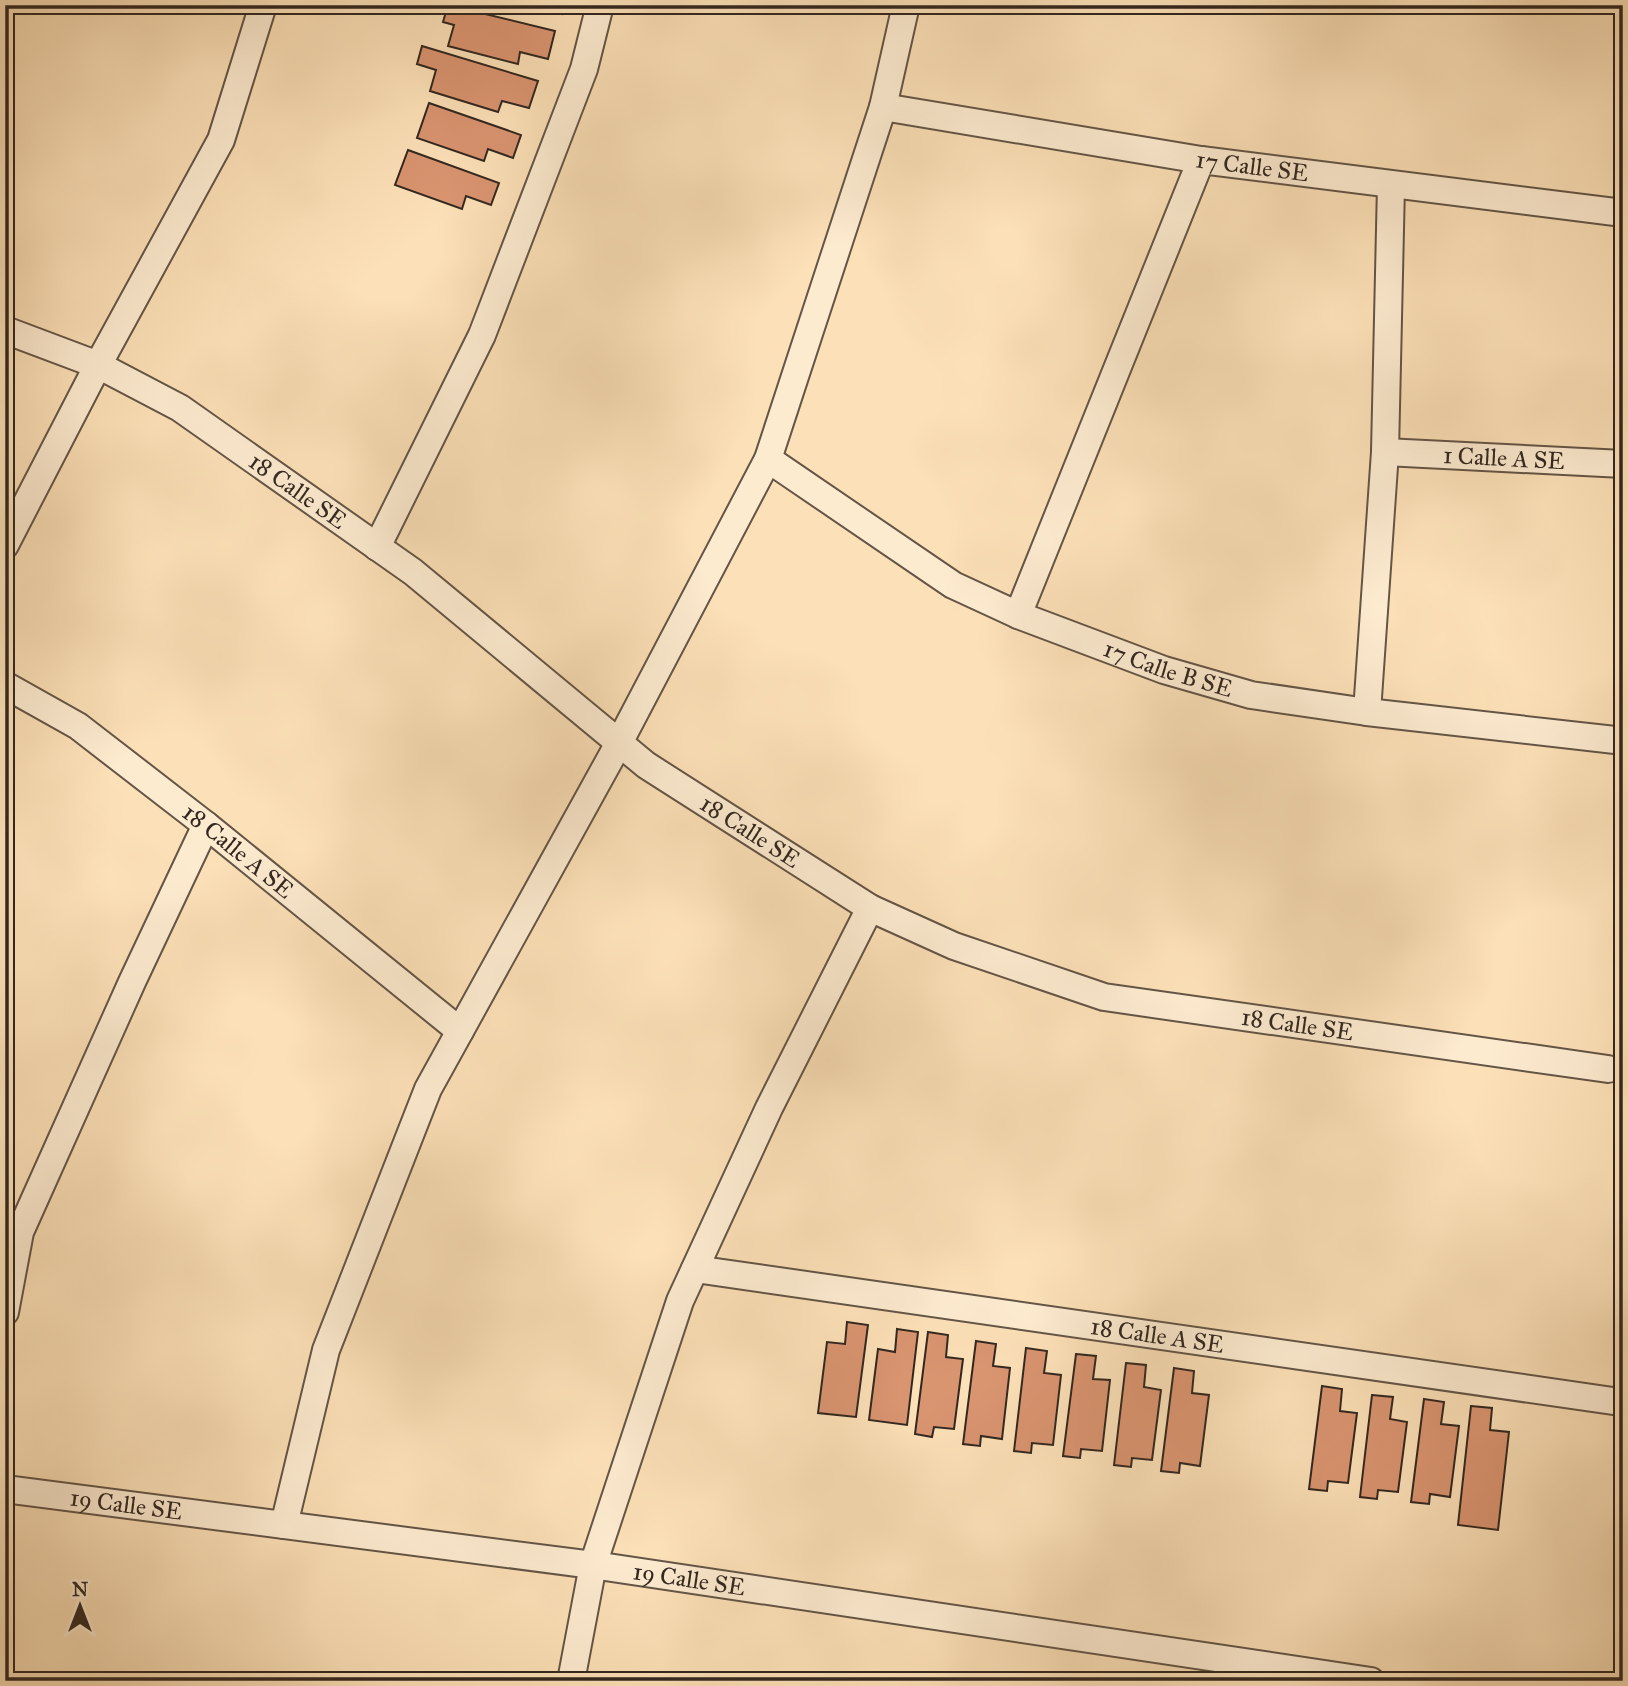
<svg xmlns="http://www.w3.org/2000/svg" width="1628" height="1686" font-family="'IM FELL Great Primer',serif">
  <rect width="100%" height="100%" fill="#fce0b7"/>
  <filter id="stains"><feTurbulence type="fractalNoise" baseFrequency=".00286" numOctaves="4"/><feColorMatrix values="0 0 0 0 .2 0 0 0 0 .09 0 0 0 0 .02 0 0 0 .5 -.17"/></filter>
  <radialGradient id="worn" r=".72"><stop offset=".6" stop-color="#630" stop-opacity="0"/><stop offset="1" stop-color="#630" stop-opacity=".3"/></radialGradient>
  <g fill="#d99470" stroke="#322720" stroke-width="2">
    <path d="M448,5L555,31L548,59L520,52L518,64L448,46L454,25L443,22Z"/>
    <path d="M506,5H564L562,14L536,7L535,12Z"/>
    <path d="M422,46L538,81L529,108L502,101L498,112L430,91L436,70L417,64Z"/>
    <path d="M429,103L521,135L513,158L488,149L484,161L417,138Z"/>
    <path d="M408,150L499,183L491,205L466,196L462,209L395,185Z"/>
    <path d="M847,1322L868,1325L856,1417L818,1413L827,1342L845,1344Z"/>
    <path d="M897,1329L918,1332L907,1425L869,1420L878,1349L895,1352Z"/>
    <path d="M928,1332L948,1335L946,1357L963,1359L954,1429L934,1427L932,1437L915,1434Z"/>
    <path d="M976,1341L996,1344L993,1366L1010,1368L1002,1439L981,1436L980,1446L963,1444Z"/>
    <path d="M1026,1348L1047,1351L1044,1373L1061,1375L1053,1445L1032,1443L1031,1453L1014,1451Z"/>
    <path d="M1076,1354L1096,1356L1093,1379L1110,1380L1102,1451L1081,1449L1080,1458L1063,1456Z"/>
    <path d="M1126,1363L1146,1365L1144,1387L1161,1390L1152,1460L1132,1458L1131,1467L1114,1465Z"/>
    <path d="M1174,1368L1194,1371L1192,1393L1209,1395L1200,1466L1180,1463L1179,1473L1161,1471Z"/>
    <path d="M1322,1386L1342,1389L1340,1411L1357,1413L1348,1483L1328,1481L1327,1491L1309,1489Z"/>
    <path d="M1372,1395L1393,1397L1390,1419L1407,1422L1398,1492L1378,1490L1377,1499L1360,1497Z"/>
    <path d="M1424,1399L1444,1402L1441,1424L1459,1426L1450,1497L1430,1494L1429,1504L1411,1502Z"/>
    <path d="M1471,1406L1492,1408L1490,1430L1509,1432L1498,1530L1458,1525Z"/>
  </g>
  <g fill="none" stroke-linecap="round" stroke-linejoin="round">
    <g stroke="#645546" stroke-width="30">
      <g id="street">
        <path id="s1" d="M883,107L1201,160L1623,213"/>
        <path id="s2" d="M5,330L98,365L180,408L413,572L646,765L870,908L954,946L1104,997L1608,1069"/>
        <path id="s3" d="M1385,452L1623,464"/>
        <path id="s4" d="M768,459L953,585L1018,615L1164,670L1251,695L1367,712L1615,740"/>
        <path d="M5,545L98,365L221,140L263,5"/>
        <path d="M377,547L482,335L584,69L600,5"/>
        <path d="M1018,615L1201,160"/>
        <path id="s5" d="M5,685L78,726L206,825L460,1031"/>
        <path d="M1367,712L1385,452L1391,185"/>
        <path id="s6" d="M695,1269L1620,1402"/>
        <path d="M5,1312L20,1232L132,982L206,825"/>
        <path id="s7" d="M5,1489L593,1565L1371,1681"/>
        <path d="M284,1525L326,1350L428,1089L619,743L768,459L883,107L906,5"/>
        <path d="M571,1681L593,1565L680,1301L769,1108L870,908"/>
      </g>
    </g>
    <use href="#street" stroke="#fdebd0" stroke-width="26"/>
  </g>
  <g text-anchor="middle" stroke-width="5" stroke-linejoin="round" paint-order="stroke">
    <g font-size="24" fill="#322720" stroke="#fdebd0">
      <text dy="8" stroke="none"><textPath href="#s1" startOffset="374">17 Calle SE</textPath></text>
      <text dy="8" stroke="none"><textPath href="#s3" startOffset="119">1 Calle A SE</textPath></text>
      <text dy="8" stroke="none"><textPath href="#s2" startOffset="336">18 Calle SE</textPath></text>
      <text dy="8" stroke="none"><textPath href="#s4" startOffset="455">17 Calle B SE</textPath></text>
      <text dy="8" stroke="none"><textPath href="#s2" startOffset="903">18 Calle SE</textPath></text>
      <text dy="8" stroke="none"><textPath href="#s5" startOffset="287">18 Calle A SE</textPath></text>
      <text dy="8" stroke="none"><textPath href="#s2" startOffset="1491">18 Calle SE</textPath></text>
      <text dy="8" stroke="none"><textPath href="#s6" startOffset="467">18 Calle A SE</textPath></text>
      <text dy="8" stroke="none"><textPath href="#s7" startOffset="122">19 Calle SE</textPath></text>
      <text dy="8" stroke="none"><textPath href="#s7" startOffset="690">19 Calle SE</textPath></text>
    </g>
  </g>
  <rect width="1628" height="1686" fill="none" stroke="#fce0b7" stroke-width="28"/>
  <rect x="7" y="7" width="1614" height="1672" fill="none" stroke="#322720" stroke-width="3.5"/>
  <rect x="14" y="14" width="1600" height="1658" fill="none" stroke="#322720" stroke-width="2"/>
  <g transform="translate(80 1606)" stroke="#fdebd0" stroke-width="5" paint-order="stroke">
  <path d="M0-5L12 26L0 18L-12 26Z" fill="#322720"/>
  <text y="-10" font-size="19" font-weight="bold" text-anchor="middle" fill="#322720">N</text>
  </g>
  <rect width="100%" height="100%" filter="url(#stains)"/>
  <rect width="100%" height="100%" fill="url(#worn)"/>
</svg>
